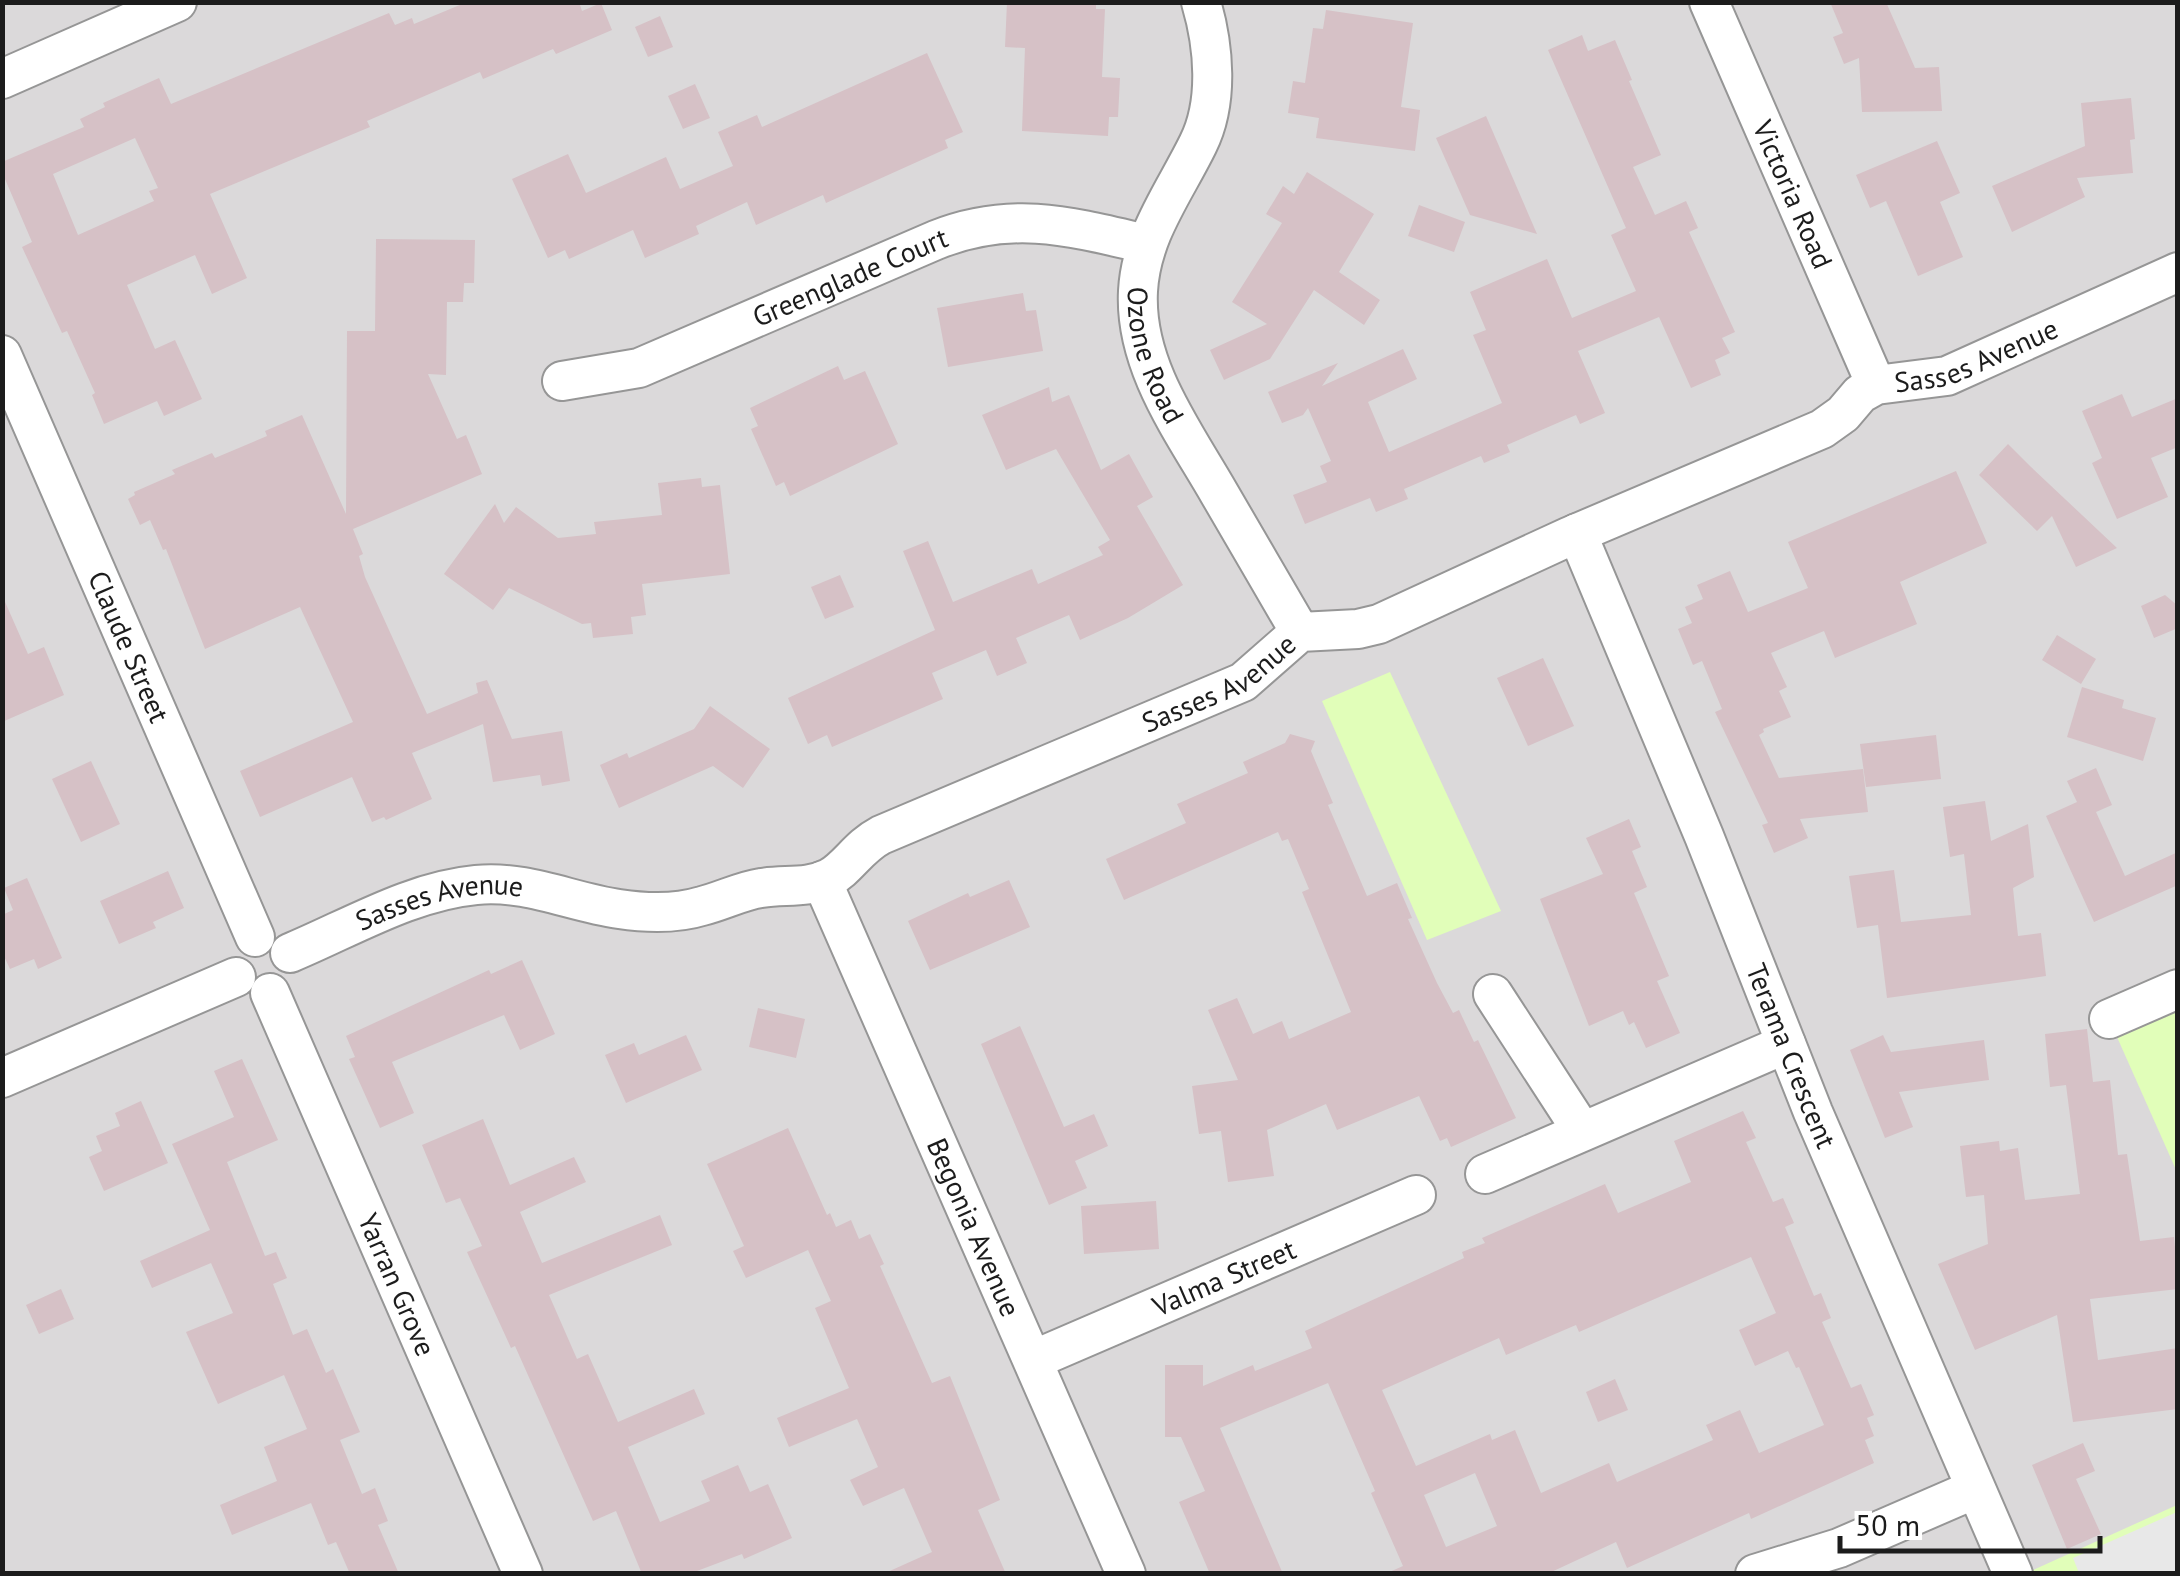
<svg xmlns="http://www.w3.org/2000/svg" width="2180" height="1576" font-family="'PT Sans',sans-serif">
  <rect width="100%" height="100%" fill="#efe1e1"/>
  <rect fill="#dbd9da" x="3" y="3" width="2174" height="1570"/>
  <g fill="#e1feb9">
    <path d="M1390,672L1501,911L1427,940L1322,701Z"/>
    <path d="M2177,989V1172L2109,1019Z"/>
    <path d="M2177,1505V1573L2024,1574Z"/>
  </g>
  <path fill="#e8e8e8" d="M2177,1512V1573H2079L2073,1558Z"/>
  <g fill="#d6c1c6" fill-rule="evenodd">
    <path d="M467,2H579L582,11L601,3L612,30L556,54L553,49L483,79L480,72L367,121L370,127L210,194L247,278L212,294L195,255L127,285L155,349L175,340L202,399L164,416L157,401L104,424L92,395L95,393L67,331L62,333L22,247L32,242L2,172V162L84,127L80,119L105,107L103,103L159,78L171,104L389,13L395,25L412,18L414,24ZM135,138L158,188L149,191L154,201L78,235L53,174Z"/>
    <path d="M1007,2H1096V9H1105L1102,77L1120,78L1118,117H1109L1108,136L1022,131L1025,48L1005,47Z"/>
    <path d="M1830,2H1886L1915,68L1939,67L1942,111L1862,112L1859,58L1844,64L1833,37L1843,33Z"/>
    <path d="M1326,10L1413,23L1401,107L1420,110L1415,151L1316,138L1319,118L1288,113L1293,81L1305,83L1313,28L1323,29Z"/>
    <path d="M660,16L673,47L648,57L635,27Z"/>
    <path d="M1582,35L1588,51L1615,40L1632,80L1629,81L1661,155L1633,167L1655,215L1686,201L1698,228L1689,232L1735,332L1722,338L1730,353L1715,360L1721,375L1691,388L1659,317L1578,351L1605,413L1580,424L1576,415L1507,445L1510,452L1484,463L1481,456L1404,489L1408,499L1376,512L1370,498L1305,524L1293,495L1327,482L1320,466L1331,461L1308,408L1303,415L1282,423L1268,392L1338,363L1322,386L1403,349L1417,379L1368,402L1389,452L1502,403L1473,335L1486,330L1470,292L1547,259L1572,318L1636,291L1611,235L1626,228L1548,50Z"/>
    <path d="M927,53L963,132L945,140L948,148L826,203L823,195L756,225L747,202L696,226L699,234L645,258L633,230L569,259L565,250L548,258L512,179L568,154L586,193L666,157L680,189L733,166L718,132L757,115L762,127Z"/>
    <path d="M695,84L710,118L683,129L668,96Z"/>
    <path d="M2131,98L2135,139L2130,140L2133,173L2077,178L2085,197L2012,232L1992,186L2085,146L2081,103Z"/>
    <path d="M1486,116L1537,234L1470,215L1436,138Z"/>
    <path d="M1937,141L1960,193L1940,202L1963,257L1918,276L1886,201L1870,208L1856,175Z"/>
    <path d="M1307,172L1374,214L1339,272L1380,300L1364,325L1314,290L1270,359L1224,380L1210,350L1267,324L1232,302L1282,223L1266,214L1283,186L1294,194Z"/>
    <path d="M1419,205L1465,222L1454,252L1408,236Z"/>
    <path d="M376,239L475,240L474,283H464L463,302H447L446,375L428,374L457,439L466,435L482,474L353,529L363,554L359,556L365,577L427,714L478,693L476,683L487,680L512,739L562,731L570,781L542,786L540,775L493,782L483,724L412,753L432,799L386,820L384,817L372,822L352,777L260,817L240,771L353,722L300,607L205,649L166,549L163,550L150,520L140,525L128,499L135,495L134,492L175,474L172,470L212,453L215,458L267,436L265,431L302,415L346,514L347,331H375Z"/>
    <path d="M1023,293L1026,311L1036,310L1043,351L948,367L937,308Z"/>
    <path d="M838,366L844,380L865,371L898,444L790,496L784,482L776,486L751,429L758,426L750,408Z"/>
    <path d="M1049,387L1052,402L1069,395L1101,470L1129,454L1153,497L1137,506L1183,585L1128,618L1080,640L1069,615L1016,638L1027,663L997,676L986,650L932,673L943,699L832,747L827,735L808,744L788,698L935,630L903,551L928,541L953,602L1032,569L1038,584L1103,555L1098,547L1110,540L1056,449L1006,470L982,415Z"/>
    <path d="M2122,394L2132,417L2178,398V447L2151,458L2168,497L2117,519L2092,463L2102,458L2082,411Z"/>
    <path d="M2008,444L2030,466L2117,548L2076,567L2052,516L2037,531L1979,475Z"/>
    <path d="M1956,471L1987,543L1900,582L1917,624L1835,658L1824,631L1771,653L1787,687L1779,691L1791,717L1763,729L1764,732L1759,735L1779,778L1863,769L1868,812L1800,819L1808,838L1774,853L1762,825L1768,823L1715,712L1722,709L1702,661L1693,665L1678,629L1692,623L1685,607L1703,599L1697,585L1730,571L1748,612L1808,588L1788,542Z"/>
    <path d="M701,478L702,487L720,485L730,574L642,584L646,615L631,617L633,634L593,638L591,623L582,624L509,588L493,610L444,574L495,504L504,523L516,507L558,538L596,534L594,522L662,515L658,483Z"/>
    <path d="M840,575L854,607L825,619L811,587Z"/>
    <path d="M2,595L28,654L44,647L64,695L2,722Z"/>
    <path d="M2165,595L2178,606V628L2154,638L2141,606Z"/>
    <path d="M2057,635L2096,659L2081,684L2042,660Z"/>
    <path d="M1543,658L1574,726L1528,746L1497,678Z"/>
    <path d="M2082,687L2124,700L2122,708L2156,718L2143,761L2067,737Z"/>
    <path d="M710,706L770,749L743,788L713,766L619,808L600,765L627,753L629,758L694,729Z"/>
    <path d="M1290,734L1315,741L1311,751L1333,803L1328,805L1367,896L1397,883L1412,918L1408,919L1437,983L1453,1013L1459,1010L1474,1042L1478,1040L1516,1118L1451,1147L1447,1138L1440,1141L1419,1096L1337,1130L1326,1104L1267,1130L1274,1176L1228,1182L1221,1131L1199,1134L1192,1086L1238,1080L1208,1010L1237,998L1253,1034L1282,1021L1289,1039L1351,1012L1302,892L1309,889L1288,839L1282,841L1278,832L1124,900L1106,859L1186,823L1177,804L1248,773L1243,762L1285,743Z"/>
    <path d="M1936,735L1941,779L1866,787L1860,744Z"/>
    <path d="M91,761L120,824L81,842L52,779Z"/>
    <path d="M2096,768L2112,805L2096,812L2125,876L2178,852V885L2094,922L2046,816L2077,802L2067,781Z"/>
    <path d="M1985,801L1991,841L2028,824L2034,877L2013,888L2018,936L2041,933L2046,976L1887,998L1878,925L1857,928L1849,876L1894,870L1901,922L1971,915L1964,854L1950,857L1943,807Z"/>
    <path d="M1629,819L1641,847L1632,851L1647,887L1634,893L1669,976L1657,981L1680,1033L1646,1048L1634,1022L1629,1025L1623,1011L1589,1026L1540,899L1603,874L1586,838Z"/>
    <path d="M168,871L184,908L153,922L156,928L119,944L100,901Z"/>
    <path d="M27,878L62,958L38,969L34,959L10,969L2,952V915L13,910L4,888Z"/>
    <path d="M1009,880L1030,927L930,970L908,921L968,893L970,897Z"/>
    <path d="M522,960L555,1034L520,1050L504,1015L392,1062L414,1113L380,1128L349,1059L355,1057L346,1036L489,970L491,974Z"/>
    <path d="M758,1008L805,1019L796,1058L749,1047Z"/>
    <path d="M1020,1026L1064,1127L1094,1114L1108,1146L1075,1161L1087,1188L1049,1205L981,1044Z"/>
    <path d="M2087,1029L2093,1082L2110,1080L2118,1155L2127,1154L2140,1241L2174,1237L2175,1247L2178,1246V1289L2090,1299L2098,1360L2178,1348V1409L2073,1422L2057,1315L1975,1350L1938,1264L1988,1244L1984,1195L1966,1197L1960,1146L1999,1141L2000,1151L2018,1148L2025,1200L2080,1194L2066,1085L2050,1087L2045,1034Z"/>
    <path d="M686,1035L702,1070L626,1103L605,1055L634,1043L639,1055Z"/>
    <path d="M1883,1035L1891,1052L1984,1040L1989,1080L1899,1092L1913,1127L1885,1138L1850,1050Z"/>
    <path d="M242,1059L278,1140L227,1162L265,1256L276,1252L287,1278L273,1284L293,1335L307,1329L326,1373L333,1369L360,1432L340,1440L362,1494L375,1488L388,1521L378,1525L399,1574H350L336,1542L328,1545L311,1503L232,1535L220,1505L277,1481L264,1447L307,1429L284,1375L218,1404L186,1332L233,1313L211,1263L152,1288L140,1261L210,1230L172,1144L234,1117L214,1071Z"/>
    <path d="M141,1101L168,1163L104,1191L89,1157L102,1151L96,1136L120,1126L115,1113Z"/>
    <path d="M1743,1111L1756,1138L1746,1142L1773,1202L1783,1198L1794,1223L1785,1227L1814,1296L1821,1293L1831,1318L1822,1322L1851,1388L1861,1384L1874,1415L1867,1418L1874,1436L1865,1440L1874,1463L1751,1519L1749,1513L1627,1568L1616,1542L1547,1574H1385L1403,1566L1371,1493L1375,1491L1328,1383L1220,1428L1283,1574H1210L1179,1502L1205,1491L1181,1437H1165V1365H1203V1386L1253,1365L1255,1371L1312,1348L1305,1331L1464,1258L1462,1252L1485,1243L1482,1238L1605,1184L1618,1213L1691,1182L1674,1141ZM1751,1257L1776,1313L1739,1330L1755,1366L1788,1351L1796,1368L1799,1367L1824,1425L1759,1453L1740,1410L1706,1425L1713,1440L1617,1482L1609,1463L1541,1493L1515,1430L1492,1440L1490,1434L1416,1466L1382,1390L1499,1338L1506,1355L1576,1325L1579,1332ZM1475,1473L1497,1526L1446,1547L1424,1495Z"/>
    <path d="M483,1119L510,1185L574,1157L586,1182L520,1212L542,1263L660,1215L672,1245L549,1295L577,1359L588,1354L618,1422L694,1389L705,1414L628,1447L660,1522L710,1501L701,1481L738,1465L750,1492L768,1484L792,1538L744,1559L742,1554L689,1574H642L616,1511L593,1521L515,1346L511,1348L467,1252L482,1246L460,1198L446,1203L422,1145Z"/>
    <path d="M788,1128L827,1215L830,1213L836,1227L851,1220L859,1239L870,1234L884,1264L880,1266L932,1383L950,1376L1000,1500L978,1510L1006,1574H883L932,1552L904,1488L863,1506L850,1480L878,1467L857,1419L789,1447L777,1418L849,1388L815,1308L831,1301L808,1250L746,1278L733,1251L744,1246L707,1164Z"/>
    <path d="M1156,1201L1159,1249L1084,1254L1081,1206Z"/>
    <path d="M61,1289L74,1319L39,1334L26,1305Z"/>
    <path d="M1615,1379L1628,1410L1598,1422L1586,1392Z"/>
    <path d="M2083,1443L2095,1471L2076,1479L2101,1534L2067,1549L2032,1465Z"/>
  </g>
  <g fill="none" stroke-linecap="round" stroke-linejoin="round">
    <g stroke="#969696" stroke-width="42">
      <g id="street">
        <path id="s1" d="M1201,2C1214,46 1219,102 1198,144C1174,193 1141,235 1138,291C1134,366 1184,432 1219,493C1246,539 1273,586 1300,632"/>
        <path id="s2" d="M1709,2L1876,385"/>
        <path d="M2,79L177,2"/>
        <path id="s3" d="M2,355L255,937"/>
        <path id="s4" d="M562,381L639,368L936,240C1011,210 1070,226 1146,244"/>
        <path id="s5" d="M1577,533L1704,836L1813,1112L2013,1574"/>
        <path id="s6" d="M822,881L1126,1574"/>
        <path id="s7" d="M290,953C350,928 411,891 476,885C527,880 570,902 619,909C646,913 676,914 702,906C722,901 741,891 761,888C784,884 807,889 829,878C847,869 858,847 881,835L1243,682L1300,632L1358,629L1379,624L1568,537L1822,429L1843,414L1860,394L1876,385L1947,376L2178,272"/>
        <path id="s8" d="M270,993L523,1574"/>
        <path d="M1493,994L1582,1131"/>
        <path d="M2109,1019L2178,989"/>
        <path d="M2,1078L236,977"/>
        <path d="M1485,1174L1786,1044"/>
        <path id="s9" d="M1033,1360L1416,1195"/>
        <path d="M1755,1574L1839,1548L1975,1489"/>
      </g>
    </g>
    <use href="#street" stroke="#fff" stroke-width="38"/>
  </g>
  <g text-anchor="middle" stroke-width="8" stroke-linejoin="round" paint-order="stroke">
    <g font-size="28" fill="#1c1c1c" stroke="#fff">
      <text dy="10" stroke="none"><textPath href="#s2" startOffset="210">Victoria Road</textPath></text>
      <text dy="10" stroke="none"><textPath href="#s4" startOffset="308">Greenglade Court</textPath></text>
      <text dy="10" stroke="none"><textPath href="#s7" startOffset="1835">Sasses Avenue</textPath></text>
      <text dy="10" stroke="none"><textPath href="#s1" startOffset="372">Ozone Road</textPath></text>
      <text dy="10" stroke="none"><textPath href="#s3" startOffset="318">Claude Street</textPath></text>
      <text dy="10" stroke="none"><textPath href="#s7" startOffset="998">Sasses Avenue</textPath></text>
      <text dy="10" stroke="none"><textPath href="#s7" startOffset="160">Sasses Avenue</textPath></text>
      <text dy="10" stroke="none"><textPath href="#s5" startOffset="565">Terama Crescent</textPath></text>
      <text dy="10" stroke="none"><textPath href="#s6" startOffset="378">Begonia Avenue</textPath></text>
      <text dy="10" stroke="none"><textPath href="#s9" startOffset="208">Valma Street</textPath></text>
      <text dy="10" stroke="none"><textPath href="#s8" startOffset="318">Yarran Grove</textPath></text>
    </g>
  </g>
  <rect width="2180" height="1576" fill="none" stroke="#1c1c1c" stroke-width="10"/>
  <path d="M1840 1536v15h260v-15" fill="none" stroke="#1c1c1c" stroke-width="5"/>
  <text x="1855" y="1536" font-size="30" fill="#1c1c1c" stroke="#ffffff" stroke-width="8" paint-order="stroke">50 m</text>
</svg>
